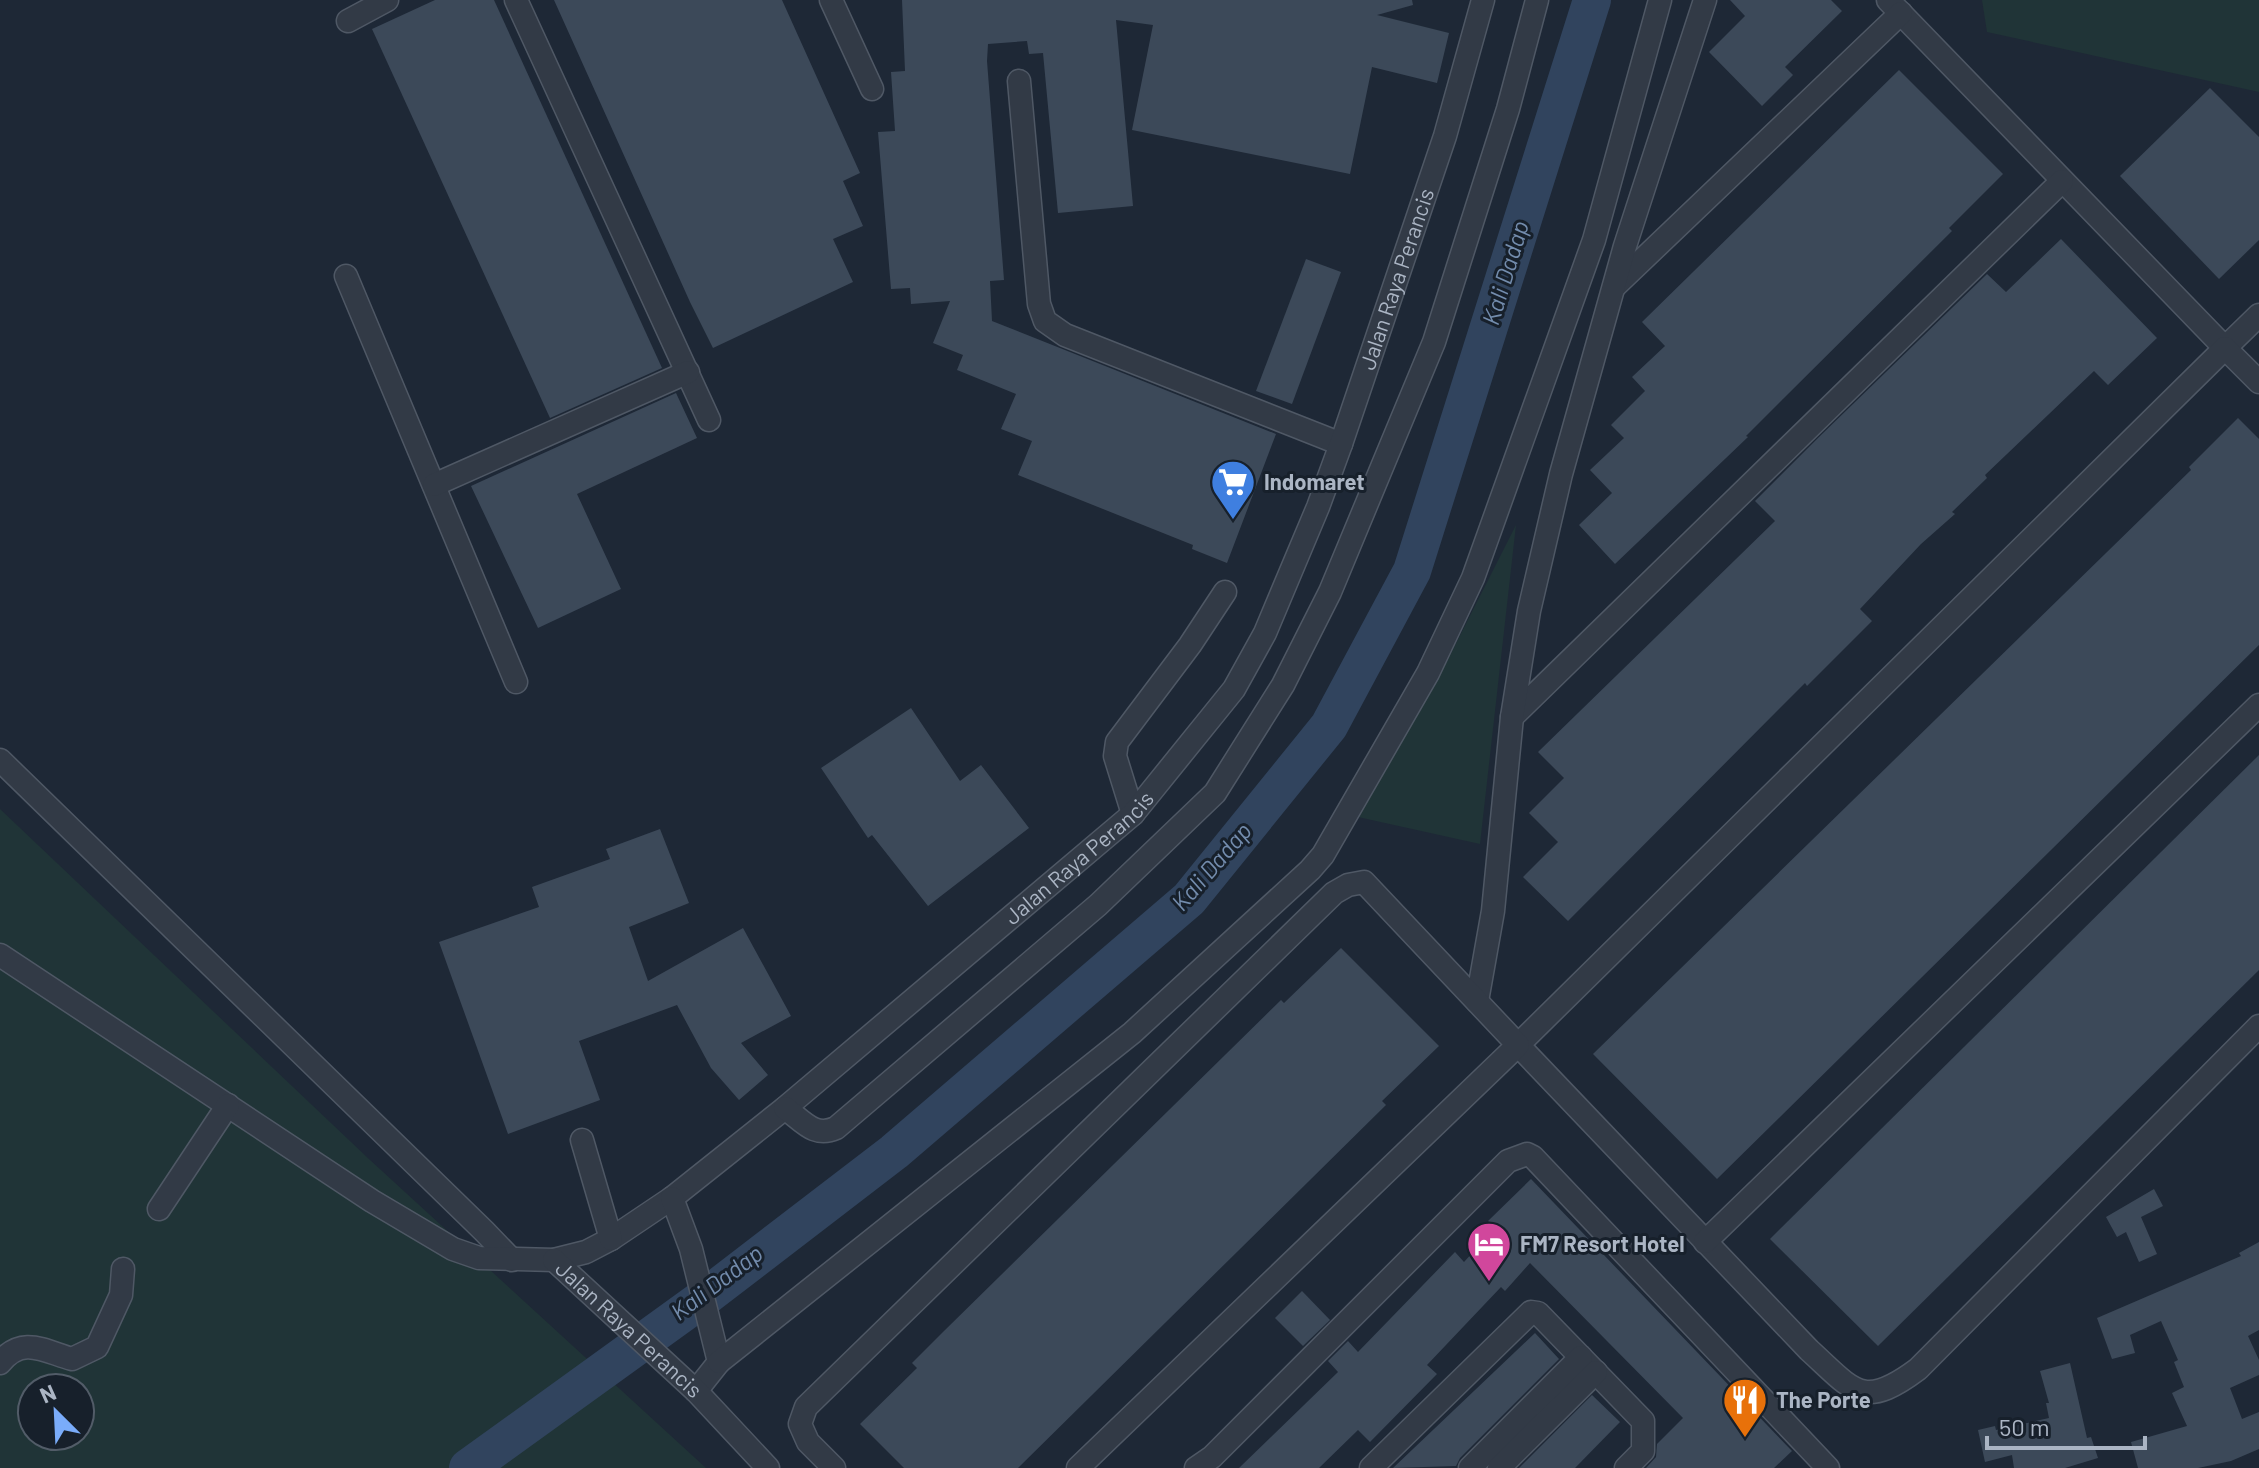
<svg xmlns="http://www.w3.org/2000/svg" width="2259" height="1468" font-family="Barlow,sans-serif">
  <rect width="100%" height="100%" fill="#1e2836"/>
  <g fill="#203437" fill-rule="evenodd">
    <path d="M1982,0H2259V92L1987,32Z"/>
    <path d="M1516,525L1480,844L1358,817L1441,673Z"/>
    <path d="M0,809L370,1160L706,1468H0ZM32,1388H80V1436H32Z"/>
  </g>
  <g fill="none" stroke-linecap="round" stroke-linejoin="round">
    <path stroke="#31445e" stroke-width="38" d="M468,1468L709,1294L894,1152L1189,899L1329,726L1412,571L1592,0"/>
  </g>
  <g fill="#3c4959">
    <path d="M435,0H494L662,368L550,418L372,29Z"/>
    <path d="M554,0H782L860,173L843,181L863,226L833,239L853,282L713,348L690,302Z"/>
    <path d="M902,0H1412L1413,5L1377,15L1449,33L1437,83L1372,67L1350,174L1132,130L1153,25L1116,20L1133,206L1058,213L1043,53L1029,54L1027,41L988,44L987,61L1004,280L990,281L992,321L1276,434L1227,563L1192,549L1193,545L1018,475L1032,441L1001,429L1016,394L957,370L963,355L933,343L950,301L911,304L910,288L891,289L878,132L895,131L891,72L905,71Z"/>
    <path d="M1730,0H1831L1842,11L1785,67L1793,75L1762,106L1709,52L1745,16Z"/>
    <path d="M1899,70L2003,174L1949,228L1952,231L1782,400L1746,436L1748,437L1615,564L1579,525L1612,493L1590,470L1624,438L1611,425L1645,391L1632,377L1665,346L1642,322Z"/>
    <path d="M2210,88L2259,137V240L2219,279L2120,176Z"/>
    <path d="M2061,239L2157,338L2108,385L2094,371L1985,475L1987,478L1952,512L1955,514L1921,544L1860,609L1872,621L1807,686L1805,683L1568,921L1523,877L1558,842L1529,813L1564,778L1538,752L1775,521L1755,501L1819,437L1987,274L2006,292Z"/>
    <path d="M1306,259L1341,272L1292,404L1256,391Z"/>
    <path d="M676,393L697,438L577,494L621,589L538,628L471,486Z"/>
    <path d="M2238,418L2259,439V645L1717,1179L1593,1054L2191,470L2189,467Z"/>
    <path d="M911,708L960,781L981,765L1029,828L928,906L872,835L868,838L821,768Z"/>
    <path d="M2259,755V970L1878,1346L1770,1239Z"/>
    <path d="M660,829L689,903L629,927L648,981L743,928L791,1016L741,1043L768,1075L739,1100L711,1068L677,1005L579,1041L600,1100L508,1134L439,942L539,907L532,887L610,859L606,849Z"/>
    <path d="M1341,948L1439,1046L1382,1101L1386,1105L1018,1468H904L860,1424L917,1368L912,1363L944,1331L1281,1000L1284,1003Z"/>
    <path d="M1531,1179L1792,1451L1774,1468H1646L1656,1457L1657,1444L1683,1418L1530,1263L1505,1291L1501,1287L1427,1365L1437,1374L1370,1442L1358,1430L1319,1468H1239L1338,1372L1328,1361L1348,1341L1358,1352L1455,1252L1464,1262L1495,1228L1488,1221Z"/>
    <path d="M2154,1189L2163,1206L2141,1217L2157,1254L2139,1262L2126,1232L2117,1237L2106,1217Z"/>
    <path d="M2259,1242V1330L2248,1336L2259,1360V1375L2230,1388L2242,1419L2259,1412V1449L2231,1461L2198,1468H2138L2131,1442L2187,1426L2172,1393L2184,1387L2174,1362L2178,1360L2161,1321L2130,1335L2135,1353L2112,1359L2097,1318L2241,1256L2239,1253Z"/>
    <path d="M1302,1291L1330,1320L1303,1346L1275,1318Z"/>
    <path d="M1535,1333L1559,1359L1460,1458L1456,1466L1393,1468Z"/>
    <path d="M2070,1363L2087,1438L2091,1437L2098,1458L2065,1468H2014L2012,1455L1985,1462L1978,1430L1995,1426L1996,1430L2049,1418L2046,1403H2049L2040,1371Z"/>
    <path d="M1592,1395L1620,1422L1575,1468H1519Z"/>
  </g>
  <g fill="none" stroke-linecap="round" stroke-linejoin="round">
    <g stroke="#4f5865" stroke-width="25">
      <g id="minor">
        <path d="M516,0L709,420"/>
        <path d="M831,0L872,89"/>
        <path d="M1888,0L2225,348L2259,315"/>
        <path d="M348,21L387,0"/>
        <path d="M1019,81L1039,304L1045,321L1065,335L1341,444"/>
        <path d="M346,276L516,682"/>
        <path d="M1615,286L1901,13"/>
        <path d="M2259,382L2225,348L1518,1045L1809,1350C1853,1390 1862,1411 1918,1369L2259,1026"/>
        <path d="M434,485L688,372"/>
        <path d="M1512,717L2062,181"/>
        <path d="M0,760L484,1231L512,1260"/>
        <path d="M1133,814L1115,756L1117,742L1190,645L1225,592"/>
        <path id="s1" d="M0,955L372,1201L453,1249L479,1258L554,1260L586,1252L611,1239L672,1198L785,1108L1133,814L1234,689L1265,633L1318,507L1341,444L1445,136L1483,0"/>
        <path d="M1477,1001L1493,911L1512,717L1529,611L1561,474L1625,246L1705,0"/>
        <path d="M785,1108C803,1121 814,1138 836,1128L1098,905L1215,793L1283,685L1330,592L1434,342L1508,109L1537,0"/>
        <path d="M582,1140L611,1239"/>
        <path d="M672,1198L691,1249L719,1362L696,1391"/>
        <path d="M159,1209L228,1105"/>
        <path d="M1705,1242L2259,705"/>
        <path id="s2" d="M554,1260L696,1391L768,1468"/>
        <path d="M719,1362L1132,1033L1310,870L1323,855L1428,673L1473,578L1594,240L1660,0"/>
        <path d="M0,1363C22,1335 44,1351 72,1359L97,1347L121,1295L123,1269"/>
        <path d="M834,1468L808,1442L800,1424L806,1407L1334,893L1348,885L1364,882L1518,1045L1078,1468"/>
        <path d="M1196,1468L1212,1457L1508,1161L1527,1154L1533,1157L1828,1468"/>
        <path d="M1371,1468L1531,1312L1538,1313L1643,1421V1451L1626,1468"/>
        <path d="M1470,1468L1581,1357"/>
        <path d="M1499,1468L1596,1372"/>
      </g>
    </g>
    <use href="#minor" stroke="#323a46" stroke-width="22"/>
  </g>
  <defs>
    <g id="supermarket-pin" transform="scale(2.3)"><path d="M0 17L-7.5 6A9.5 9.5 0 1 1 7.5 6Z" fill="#3f7fe0" stroke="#17202b"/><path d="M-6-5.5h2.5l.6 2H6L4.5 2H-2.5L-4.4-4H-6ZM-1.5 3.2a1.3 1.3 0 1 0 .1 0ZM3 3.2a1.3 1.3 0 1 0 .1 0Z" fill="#fff"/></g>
    <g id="hotel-pin" transform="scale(2.3)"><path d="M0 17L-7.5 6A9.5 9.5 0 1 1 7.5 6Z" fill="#d1479c" stroke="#17202b"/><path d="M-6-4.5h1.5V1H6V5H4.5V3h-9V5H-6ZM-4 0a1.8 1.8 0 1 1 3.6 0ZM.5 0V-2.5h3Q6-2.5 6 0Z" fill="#fff"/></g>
    <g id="restaurant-pin" transform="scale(2.3)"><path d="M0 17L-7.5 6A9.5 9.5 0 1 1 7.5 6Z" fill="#e8710a" stroke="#17202b"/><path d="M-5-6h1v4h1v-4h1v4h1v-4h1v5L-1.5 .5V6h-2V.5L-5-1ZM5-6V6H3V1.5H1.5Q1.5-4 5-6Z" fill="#fff"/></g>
  </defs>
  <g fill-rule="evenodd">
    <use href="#supermarket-pin" x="1233" y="482"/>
    <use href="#hotel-pin" x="1489" y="1244"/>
    <use href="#restaurant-pin" x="1745" y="1400"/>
  </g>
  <g text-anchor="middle" stroke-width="6" stroke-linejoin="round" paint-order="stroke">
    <g font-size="22" fill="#abb5c4" stroke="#17202b">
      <text dy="8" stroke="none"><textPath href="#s1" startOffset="1980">Jalan Raya Perancis</textPath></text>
      <text dy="8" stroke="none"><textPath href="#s1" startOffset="1308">Jalan Raya Perancis</textPath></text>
      <text dy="8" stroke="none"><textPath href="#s2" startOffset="102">Jalan Raya Perancis</textPath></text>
    </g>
    <g font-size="22" font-weight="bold" fill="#abb5c4" stroke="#17202b" text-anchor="start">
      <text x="1264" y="490">Indomaret</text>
      <text x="1520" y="1252">FM7 Resort Hotel</text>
      <text x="1776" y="1408">The Porte</text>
    </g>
    <g font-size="24" font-style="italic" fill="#738cad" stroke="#17202b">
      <text transform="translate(1506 273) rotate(-73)" y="8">Kali Dadap</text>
      <text transform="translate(1212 867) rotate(-49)" y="8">Kali Dadap</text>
      <text transform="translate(717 1283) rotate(-37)" y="8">Kali Dadap</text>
    </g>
  </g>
  <g transform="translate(56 1412) rotate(336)"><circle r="38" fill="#17202b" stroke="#525c68" stroke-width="2"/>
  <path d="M0-6L14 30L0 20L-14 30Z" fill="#7aacfa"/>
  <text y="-12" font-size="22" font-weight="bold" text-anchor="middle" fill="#abb5c4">N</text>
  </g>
  <path d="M1987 1436v12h158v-12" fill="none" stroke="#abb5c4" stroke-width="4"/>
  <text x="1999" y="1436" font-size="24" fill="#abb5c4" stroke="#17202b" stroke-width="6" paint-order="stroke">50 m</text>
</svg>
